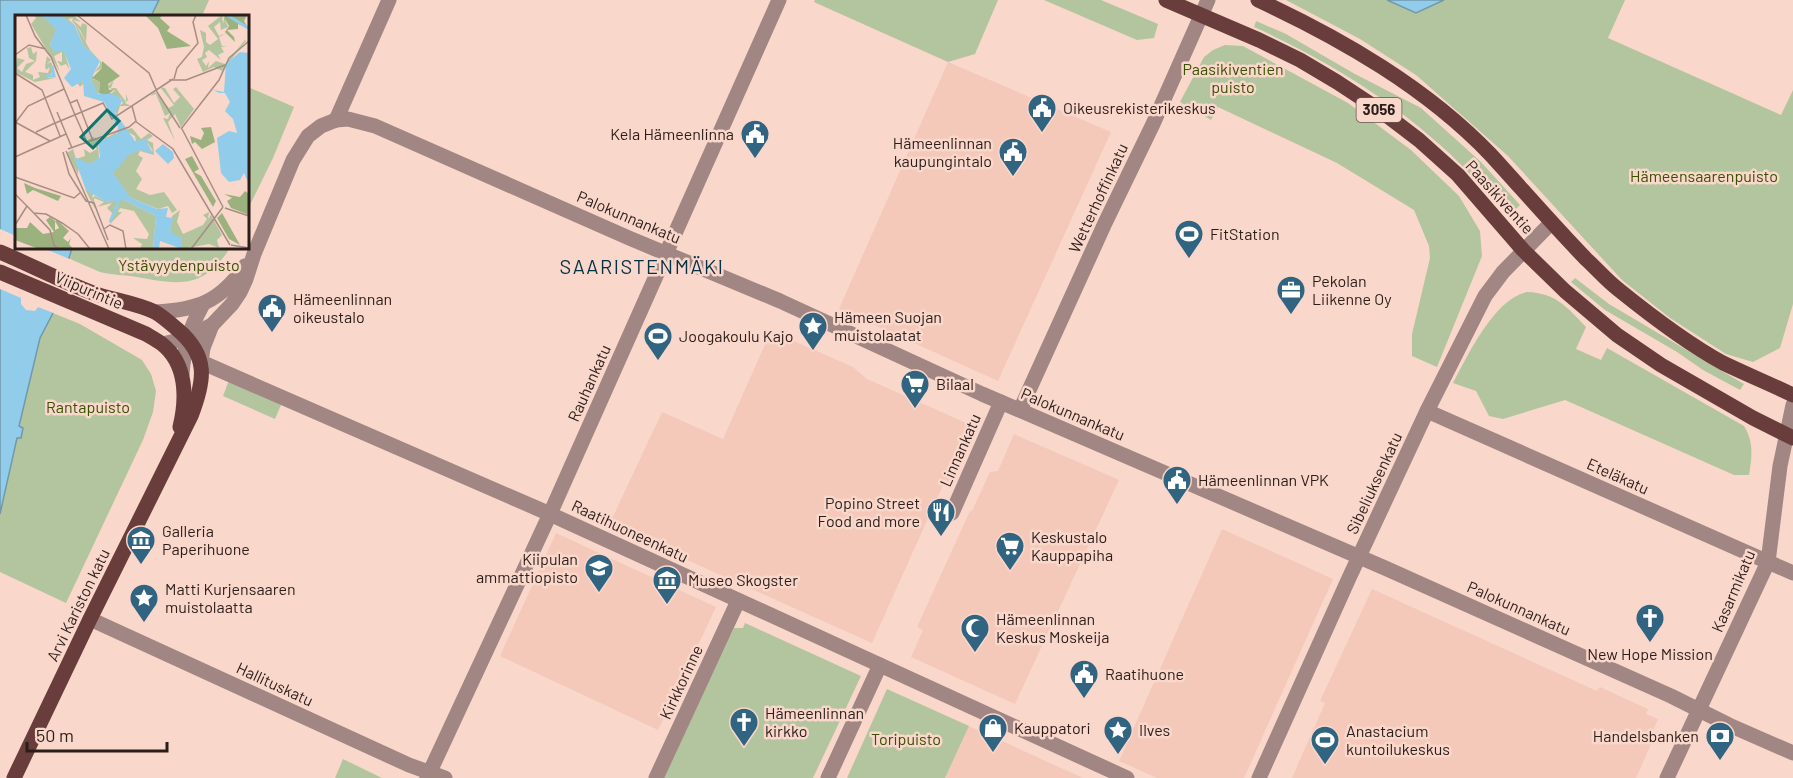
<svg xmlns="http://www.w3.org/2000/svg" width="1793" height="778" font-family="Barlow,sans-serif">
  <rect width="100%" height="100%" fill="#fad7cb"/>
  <g fill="#f4c9ba">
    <path d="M948,62L1111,132L998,381L839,309Z"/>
    <path d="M771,331L853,367L867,379L973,426L947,486L943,485L872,643L609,525L662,412L723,439Z"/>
    <path d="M1014,434L1119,480L1015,704L911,657L923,630L917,627L970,511H972L990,472L998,471Z"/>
    <path d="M1222,529L1333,579L1244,778H1157L1119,761Z"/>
    <path d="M556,533L716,607L658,730L500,656Z"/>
    <path d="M1372,589L1597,691L1600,687L1648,709L1646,714L1658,719L1649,741L1652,742L1636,778H1292L1325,703L1320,701Z"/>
    <path d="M969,726L1083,778H945Z"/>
  </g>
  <g fill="#b3c59f">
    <path d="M159,0H209L202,16H151Z"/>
    <path d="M815,0H998L975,54L948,62L816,3L814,2Z"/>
    <path d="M1044,0H1101L1158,24L1154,38L1137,40Z"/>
    <path d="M1286,0H1387L1416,13L1444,0H1625L1608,38L1781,115L1793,90V304L1780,348L1753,362L1726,354L1670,318L1622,280L1508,156L1416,75L1360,39Z"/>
    <path d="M1256,21L1286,34L1355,74L1421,108L1481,162L1520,205L1510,215C1489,195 1470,173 1449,153C1392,100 1325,59 1254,27Z"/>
    <path d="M1225,45L1243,46L1348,103L1411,150L1459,196L1480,231L1482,256L1437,367L1412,356V334L1430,258L1429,246L1414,210L1337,163L1218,107L1211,120L1180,102L1204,57L1213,50Z"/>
    <path d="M248,87L294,107L273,158L248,209Z"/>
    <path d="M72,248H230C203,289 181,285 137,277C125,275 111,275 100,272C90,268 80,263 70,259Z"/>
    <path d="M1575,278L1609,304L1744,384L1740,390L1703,370L1677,352L1605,310L1571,282Z"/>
    <path d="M1527,292C1556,293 1567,307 1586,327L1576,349L1601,360L1607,348L1744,426C1754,442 1752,457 1749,475H1734L1565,400L1503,419L1489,416L1476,391L1453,383C1468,355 1494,299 1527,292Z"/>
    <path d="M53,313L80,324L142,360L151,374L156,391L153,412L143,440L66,603L0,572V514L17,437L21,438L23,428L19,426L40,338Z"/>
    <path d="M231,375L284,398L275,419L223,396Z"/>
    <path d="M745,623L861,676L813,778H663L734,628H743Z"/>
    <path d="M887,689L969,726L945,778H847Z"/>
    <path d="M343,759L382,778H335Z"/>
  </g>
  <g fill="#91cdeb" stroke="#7298ac" stroke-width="1.5">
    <path d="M0,0H159L151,16H16V248H72L53,313L40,338L19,426L23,428L21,438H17L0,514Z"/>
    <path d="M1387,0H1444L1416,13Z"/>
  </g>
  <path fill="#fad7cb" d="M0,229L16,236V248H43L72,260L56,314L38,307L35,311L26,310L21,304V298L0,289Z"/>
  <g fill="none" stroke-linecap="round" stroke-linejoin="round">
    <g stroke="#a18684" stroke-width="15">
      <path d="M336,120L389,0"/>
      <path d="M155,312C197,310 220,302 245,266"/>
      <path d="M163,344L187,338L212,325L232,304L240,292L246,279L254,254L293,160L308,136L321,126L336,120L348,119L375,126L629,238L780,301L982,394L1385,568L1671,696L1729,725L1793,753"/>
      <path d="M201,362L550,514L1127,778"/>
      <path d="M201,362L203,348L212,325"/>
      <path d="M182,375C184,346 189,330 203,304"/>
      <path d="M1020,410L1105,223L1153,124L1208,0"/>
      <path d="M1427,411L1793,573"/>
      <path d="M952,513L1001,402"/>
      <path d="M90,619L409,765L445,778"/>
      <path d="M427,778L550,514L779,0"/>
      <path d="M656,778L738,601"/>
      <path d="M828,778L880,665"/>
    </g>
    <g stroke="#a18684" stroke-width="15">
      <path d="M1259,778L1349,578L1427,411L1485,296L1503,272L1551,223"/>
      <path d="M1667,778L1768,562L1780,466L1793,405"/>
    </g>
    <g stroke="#693d3b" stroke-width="15">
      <path d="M1166,0L1259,40L1300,60L1337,82L1381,111L1419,140L1458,175L1523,250L1565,291L1617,335L1661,365L1753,418L1793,438"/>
      <path d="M1258,0C1342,39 1427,88 1491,155C1523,190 1553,225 1586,259C1597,269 1607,281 1619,290C1650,315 1688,344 1723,363C1746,374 1770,384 1793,395"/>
      <path d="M0,252C31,265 61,281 93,293C112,300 137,303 155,312C162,316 170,323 177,329C209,356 205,380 191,416L90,619L14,778"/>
      <path d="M0,272L146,334C151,337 157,340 162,344C187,364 187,398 180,427"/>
    </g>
  </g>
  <defs>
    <g id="civic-pin" transform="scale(1.5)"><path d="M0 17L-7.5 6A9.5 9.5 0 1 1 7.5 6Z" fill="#306481" stroke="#fad7cb"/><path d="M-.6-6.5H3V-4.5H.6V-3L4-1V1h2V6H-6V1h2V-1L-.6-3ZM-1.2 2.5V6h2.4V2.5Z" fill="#fff"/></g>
    <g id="stadium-pin" transform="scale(1.5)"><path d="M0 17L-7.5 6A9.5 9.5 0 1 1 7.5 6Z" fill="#306481" stroke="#fad7cb"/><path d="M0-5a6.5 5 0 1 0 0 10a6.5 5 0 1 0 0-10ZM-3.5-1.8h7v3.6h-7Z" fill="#fff"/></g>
    <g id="office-pin" transform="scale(1.5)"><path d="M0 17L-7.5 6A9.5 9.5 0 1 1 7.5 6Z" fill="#306481" stroke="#fad7cb"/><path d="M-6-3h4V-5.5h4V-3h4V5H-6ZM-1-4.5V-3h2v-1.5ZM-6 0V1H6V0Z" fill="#fff"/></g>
    <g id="sight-pin" transform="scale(1.5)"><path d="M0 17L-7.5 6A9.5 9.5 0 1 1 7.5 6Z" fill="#306481" stroke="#fad7cb"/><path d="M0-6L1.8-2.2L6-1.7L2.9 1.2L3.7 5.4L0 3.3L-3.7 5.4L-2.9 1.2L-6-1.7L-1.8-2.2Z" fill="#fff"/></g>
    <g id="supermarket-pin" transform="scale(1.5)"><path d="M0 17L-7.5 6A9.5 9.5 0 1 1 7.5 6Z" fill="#306481" stroke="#fad7cb"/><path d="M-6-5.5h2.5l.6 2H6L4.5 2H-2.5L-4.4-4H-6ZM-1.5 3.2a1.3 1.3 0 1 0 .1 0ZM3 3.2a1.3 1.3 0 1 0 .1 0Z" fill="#fff"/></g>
    <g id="restaurant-pin" transform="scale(1.5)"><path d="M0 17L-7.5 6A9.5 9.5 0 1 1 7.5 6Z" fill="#306481" stroke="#fad7cb"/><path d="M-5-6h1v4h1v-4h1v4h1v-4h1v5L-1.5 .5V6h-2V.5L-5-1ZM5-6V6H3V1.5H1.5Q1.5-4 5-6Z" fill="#fff"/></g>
    <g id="museum-pin" transform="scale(1.5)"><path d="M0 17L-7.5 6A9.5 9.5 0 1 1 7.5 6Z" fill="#306481" stroke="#fad7cb"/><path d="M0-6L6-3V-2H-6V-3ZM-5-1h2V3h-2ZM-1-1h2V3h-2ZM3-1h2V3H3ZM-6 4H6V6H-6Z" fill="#fff"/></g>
    <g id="school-pin" transform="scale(1.5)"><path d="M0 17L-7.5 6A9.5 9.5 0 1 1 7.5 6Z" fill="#306481" stroke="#fad7cb"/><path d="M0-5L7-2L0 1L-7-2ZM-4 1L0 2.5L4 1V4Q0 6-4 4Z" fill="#fff"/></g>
    <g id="church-pin" transform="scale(1.5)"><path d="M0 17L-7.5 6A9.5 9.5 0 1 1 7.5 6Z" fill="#306481" stroke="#fad7cb"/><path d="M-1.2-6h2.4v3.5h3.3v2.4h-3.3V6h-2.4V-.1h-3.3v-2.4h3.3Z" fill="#fff"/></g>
    <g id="mosque-pin" transform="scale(1.5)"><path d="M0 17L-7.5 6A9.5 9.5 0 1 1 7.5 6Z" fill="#306481" stroke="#fad7cb"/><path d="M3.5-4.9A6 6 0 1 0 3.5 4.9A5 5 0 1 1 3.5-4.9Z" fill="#fff"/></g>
    <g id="shop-pin" transform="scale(1.5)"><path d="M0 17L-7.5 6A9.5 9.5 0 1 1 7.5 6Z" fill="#306481" stroke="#fad7cb"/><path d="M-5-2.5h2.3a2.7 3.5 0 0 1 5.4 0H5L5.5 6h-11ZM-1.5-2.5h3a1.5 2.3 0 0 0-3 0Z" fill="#fff"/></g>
    <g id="bank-pin" transform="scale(1.5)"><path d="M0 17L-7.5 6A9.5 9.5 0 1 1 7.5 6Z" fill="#306481" stroke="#fad7cb"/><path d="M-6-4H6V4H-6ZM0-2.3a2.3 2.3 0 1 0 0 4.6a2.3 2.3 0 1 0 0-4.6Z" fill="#fff"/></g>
  </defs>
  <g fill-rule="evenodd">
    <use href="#civic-pin" x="1042" y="108"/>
    <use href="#civic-pin" x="755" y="134"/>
    <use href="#civic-pin" x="1013" y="152"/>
    <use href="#stadium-pin" x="1189" y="234"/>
    <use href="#office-pin" x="1291" y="290"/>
    <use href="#civic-pin" x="272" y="308"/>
    <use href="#sight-pin" x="813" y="326"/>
    <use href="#stadium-pin" x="658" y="336"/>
    <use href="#supermarket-pin" x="915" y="384"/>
    <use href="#civic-pin" x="1177" y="480"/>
    <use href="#restaurant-pin" x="941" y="512"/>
    <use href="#museum-pin" x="141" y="540"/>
    <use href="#supermarket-pin" x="1010" y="546"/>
    <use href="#school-pin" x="599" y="568"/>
    <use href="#museum-pin" x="667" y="580"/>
    <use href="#sight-pin" x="144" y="598"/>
    <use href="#church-pin" x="1650" y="618"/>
    <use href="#mosque-pin" x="975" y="628"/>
    <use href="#civic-pin" x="1084" y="674"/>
    <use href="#church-pin" x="744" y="722"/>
    <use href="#shop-pin" x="993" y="728"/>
    <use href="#sight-pin" x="1118" y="730"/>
    <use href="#bank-pin" x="1720" y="736"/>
    <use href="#stadium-pin" x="1325" y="740"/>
  </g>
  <g text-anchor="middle" stroke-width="5" stroke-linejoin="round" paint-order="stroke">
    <rect fill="#fad7cb" stroke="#69564f" stroke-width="1.5" x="1356.5" y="98" width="45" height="24" rx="4.5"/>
    <g font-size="15" font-weight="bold" fill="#2b1e1a">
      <text x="1379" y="115">3056</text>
    </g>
    <g font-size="16" fill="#375100" stroke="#fad7cb">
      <text x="1233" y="75">Paasikiventien<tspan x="1233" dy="18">puisto</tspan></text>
      <text x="1704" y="182">Hämeensaarenpuisto</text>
      <text x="179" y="271">Ystävyydenpuisto</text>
      <text x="88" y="413">Rantapuisto</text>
      <text x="906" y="745">Toripuisto</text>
    </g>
    <g font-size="16" fill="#2b1e1a" stroke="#fad7cb" text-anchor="start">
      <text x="1063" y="114">Oikeusrekisterikeskus</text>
      <text x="734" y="140" text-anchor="end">Kela Hämeenlinna</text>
      <text x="992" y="149" text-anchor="end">Hämeenlinnan<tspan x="992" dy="18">kaupungintalo</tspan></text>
      <text x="1210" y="240">FitStation</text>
      <text x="1312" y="287">Pekolan<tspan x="1312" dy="18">Liikenne Oy</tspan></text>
      <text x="293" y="305">Hämeenlinnan<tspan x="293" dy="18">oikeustalo</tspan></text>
      <text x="834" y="323">Hämeen Suojan<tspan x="834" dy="18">muistolaatat</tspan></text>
      <text x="679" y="342">Joogakoulu Kajo</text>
      <text x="936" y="390">Bilaal</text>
      <text x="1198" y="486">Hämeenlinnan VPK</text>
      <text x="920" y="509" text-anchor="end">Popino Street<tspan x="920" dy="18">Food and more</tspan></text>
      <text x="162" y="537">Galleria<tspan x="162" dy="18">Paperihuone</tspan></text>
      <text x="1031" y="543">Keskustalo<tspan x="1031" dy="18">Kauppapiha</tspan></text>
      <text x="578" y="565" text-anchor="end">Kiipulan<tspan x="578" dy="18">ammattiopisto</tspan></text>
      <text x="688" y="586">Museo Skogster</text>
      <text x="165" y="595">Matti Kurjensaaren<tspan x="165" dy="18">muistolaatta</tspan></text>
      <text x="996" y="625">Hämeenlinnan<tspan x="996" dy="18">Keskus Moskeija</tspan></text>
      <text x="1650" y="660" text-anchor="middle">New Hope Mission</text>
      <text x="1105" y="680">Raatihuone</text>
      <text x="765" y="719">Hämeenlinnan<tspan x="765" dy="18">kirkko</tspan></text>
      <text x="1014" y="734">Kauppatori</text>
      <text x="1139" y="736">Ilves</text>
      <text x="1346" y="737">Anastacium<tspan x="1346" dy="18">kuntoilukeskus</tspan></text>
      <text x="1699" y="742" text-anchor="end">Handelsbanken</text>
    </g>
    <g font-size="16" fill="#2b1e1a" stroke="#fad7cb">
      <text transform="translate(1500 197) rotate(48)" y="6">Paasikiventie</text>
      <text transform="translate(1098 198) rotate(-65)" y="6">Wetterhoffinkatu</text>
      <text transform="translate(629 217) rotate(23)" y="6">Palokunnankatu</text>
      <text transform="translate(89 290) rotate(23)" y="6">Viipurintie</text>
      <text transform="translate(589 383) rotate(-66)" y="6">Rauhankatu</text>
      <text transform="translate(1073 414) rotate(23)" y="6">Palokunnankatu</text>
      <text transform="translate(960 450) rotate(-66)" y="6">Linnankatu</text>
      <text transform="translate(1618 476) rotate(24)" y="6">Eteläkatu</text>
      <text transform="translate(1374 483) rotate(-65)" y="6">Sibeliuksenkatu</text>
      <text transform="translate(630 531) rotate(25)" y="6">Raatihuoneenkatu</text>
      <text transform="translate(1733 591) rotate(-67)" y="6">Kasarmikatu</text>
      <text transform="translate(78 605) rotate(-64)" y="6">Arvi Kariston katu</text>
      <text transform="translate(1519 608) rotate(24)" y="6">Palokunnankatu</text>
      <text transform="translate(681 682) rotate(-65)" y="6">Kirkkorinne</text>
      <text transform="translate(275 684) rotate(25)" y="6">Hallituskatu</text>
    </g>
    <g font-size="20" letter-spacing="1.5" fill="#023045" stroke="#fad7cb">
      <text x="642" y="274">SAARISTENMÄKI</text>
    </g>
  </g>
  <g transform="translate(15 15)">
    <rect width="234" height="234" fill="#fad7cb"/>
    <path d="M19,0L27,1L39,9L42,14L35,30L39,35L49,36L55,56L69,68L65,72L51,49L46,51L42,46L47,47V37L39,41L45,57L16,9L21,3ZM44,0H58L66,7L58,5L66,12L67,8L72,10L71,27L65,15L57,6L58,3L53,4L63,13L75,35L87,48V53L78,58V64L85,67L84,78H97L100,75L92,72L99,65L96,73H101L111,87V79L113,85L110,88L116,91H105L102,100L100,96L102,92L108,88L106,83L82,78L76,64L78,59L85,50V46L68,30L61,12ZM207,0L208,9L210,4L213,12L206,15L205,7L199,12L204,21L212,18L204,22L207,31H212L206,32L209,37L203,40L206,45L194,35L190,38L192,42L187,45L191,51L194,46L193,53L201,46L210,49L230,25L228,22L231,26L207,56L199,52L188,57L182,44L187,42L189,32L185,15L191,18V27L195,30L203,24L193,11ZM16,32L18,39L22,36L21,46L10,57L18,60V65L25,62L23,57L33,58L35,52L31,55L30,51L32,41L36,45L32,49L36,47L39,55L33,63H40L20,67L0,57L2,43L10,45L2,53L7,57L11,49L20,46L14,43L12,33ZM145,72L150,73L159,88L165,82L158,74L161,72L179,94L166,112L160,99L153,107L160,126L148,103L153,104L155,98L150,101L141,79L135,81L140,77L154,93L159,90ZM117,113L126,124L134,118L138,121L132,125L138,128L139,140L125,136L123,140L128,143L121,156L127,164L121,174L135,180L149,177L162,195L157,198L153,191L143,194L116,183L101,167L97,155L113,139L125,135L138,136L132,127L121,126L120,121L110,115ZM102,117L101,120L83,127L84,143L74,150L64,147L63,160L70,174L78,179L77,183L80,181L92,187L104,184L109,185L141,201L138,234H125L127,229L118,223L132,224L134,219L119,196L105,193L103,197H107L95,209L97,198L92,193L97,188L82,192L89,187L79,183L80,194L52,138L58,134L61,144L70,141L69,134L75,138L82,134L71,126L78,122L86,125L89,119L93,122ZM165,195L162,207L168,219L188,210L192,204L188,200L194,197L193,204L196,200L207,220L202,225L204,233L194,229L167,234L155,216L157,201Z" fill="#b3c59f"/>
    <path d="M123,0H147L145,3L155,12L152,16L176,31L152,34L143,13L130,0ZM210,0H232L229,6L233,13L223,9V14L212,15L219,22L220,27L210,17L214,11L210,4L208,9ZM87,46L105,61L93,69L94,75L100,74L92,80L84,78L85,67L77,63L87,53ZM196,112L200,127L187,134L180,127L177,129L175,121L186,125L189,118L186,113ZM177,141L184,154L179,157L186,161L201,186L198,192L170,144ZM9,168L20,173L46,181L43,186L18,175L12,179ZM230,176L234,179V200L216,193L212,186L217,183L209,179L225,182ZM207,198L211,205L225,230L214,224L202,203ZM35,202L40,206V215L44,213L40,206H43L54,216L48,223L53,227L56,223L54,229L58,234H24L0,225V213H12L15,207L28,219L39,217L31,205Z" fill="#9bb27f"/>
    <path d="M26,0H45L60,11L68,30L85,46L76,64L83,79H98L108,85L100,97L120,126L130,125L135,119L131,125L138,139L125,135L115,139L98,158L116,183L142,194L153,193L151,202L158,203L155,216L167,224V234L145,226L144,234H138L141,201L109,185L91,187L71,175L59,142L75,149L85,142L83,127L102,119L103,112L89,87L69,81L68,66L57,72L49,63L56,54L49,37H39L35,30L41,14ZM225,37L234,38V169L229,158L225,165L214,167L206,158L202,123L214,116L222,118L218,104L210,96L215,87L210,78H204L198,75L209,77L211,49ZM148,129L158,137L159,143L153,149L140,136Z" fill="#91cdeb"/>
    <path fill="none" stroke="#91cdeb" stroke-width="3" d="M212,0L233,13M31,61H39L37,51M95,207L105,184"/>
    <path fill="none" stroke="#a78d84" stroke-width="1.5" d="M11,0L20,21L36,42L60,100M62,0L134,58L143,79M0,40L14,30L31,34M0,58L27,75L45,121M159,64L162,53L183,28L178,7L181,0M154,65H171L210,50M142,77L165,113M55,88L62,85L78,126M42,97L57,133M60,100L72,127M120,106L158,134L215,230M0,107L35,126M1,107L13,91L49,74M38,109L88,88L97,104L158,64M166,114L204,65L214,43L234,26M167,114L208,192M21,117L38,109M53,134L114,112L121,106L117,91M51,136L94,234M48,137L54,159L71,186L79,188L93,225M0,142L51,119M0,162L59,183L66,177M0,179L12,191L0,210M12,191L35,215L39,230L44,234M210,193L234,201M18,198L31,199L47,208L63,219L75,234M89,214L95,210L108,216L111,234M216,230L234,233M176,234L208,192"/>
    <path fill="#0f766e" fill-opacity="0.15" stroke="#0f766e" stroke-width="3" d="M92,95L104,106L78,133L66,122Z"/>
    <rect width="234" height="234" fill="none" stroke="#2b1e1a" stroke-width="3"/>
  </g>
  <path d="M27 742v9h140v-9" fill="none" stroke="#2b1e1a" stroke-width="3"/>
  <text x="36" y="742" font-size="18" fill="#2b1e1a" stroke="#fad7cb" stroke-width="4.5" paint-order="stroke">50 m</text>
</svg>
